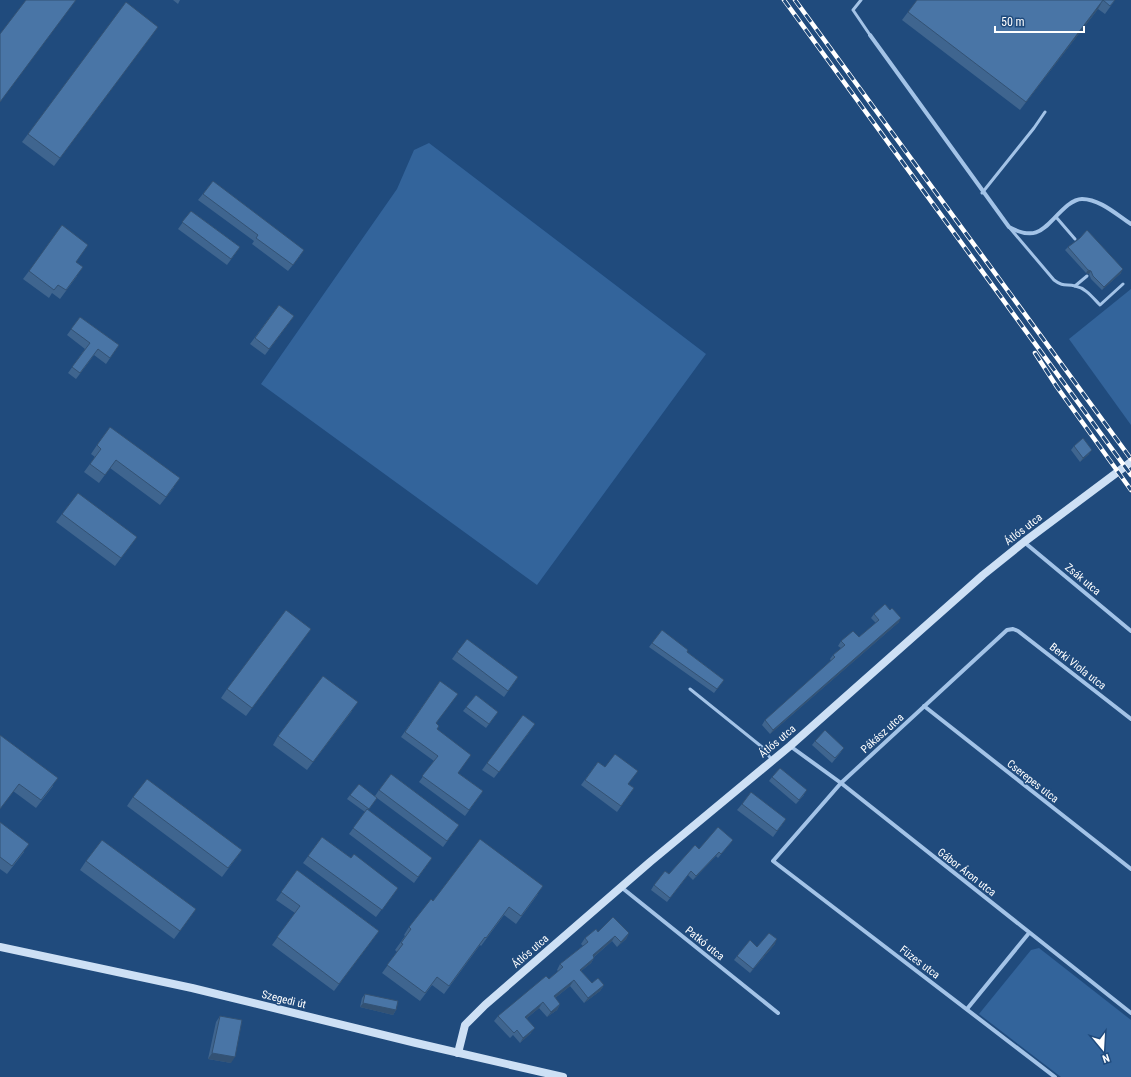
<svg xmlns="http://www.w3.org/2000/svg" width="1131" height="1077" font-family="'Roboto Condensed',sans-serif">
  <rect width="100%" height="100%" fill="#204b7d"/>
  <g fill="#33649b">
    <path d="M429,143L706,354L537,585L261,384L397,189L414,150Z"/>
    <path d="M1131,289V425L1069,339Z"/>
    <path d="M1039,948L1131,1020V1077H1061L979,1014L1031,950Z"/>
  </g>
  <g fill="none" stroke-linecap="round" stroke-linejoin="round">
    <g stroke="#a3c3e7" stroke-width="3">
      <path d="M861,0L853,10L870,35"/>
      <path d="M982,193L1034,128L1045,112"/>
      <path d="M1056,217L1075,239"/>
      <path d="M1009,227L1054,280C1063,287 1066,284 1075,286C1086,288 1093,298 1100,305L1123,284"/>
      <path d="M1075,286L1087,276"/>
      <path d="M690,689L762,747L772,760"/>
    </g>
    <g stroke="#a3c3e7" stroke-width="4">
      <path d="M870,35L1009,227C1041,244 1045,224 1068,205C1072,202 1076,199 1082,199C1100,199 1117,215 1131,224"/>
      <path d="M1024,542L1131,631"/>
      <path d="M924,706L1131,869"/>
      <path d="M790,746L841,783L1131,1013"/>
      <path d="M621,887L778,1013"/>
      <path d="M967,1009L1029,933"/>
      <path d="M1055,1077L773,861L841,783L1007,630L1013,629L1018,631L1131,719"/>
    </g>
    <g stroke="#cde0f5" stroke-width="8">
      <path d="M0,947L192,988L416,1043L563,1077"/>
      <path d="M458,1053L465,1025L485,1005L650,862L790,746L983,575L1024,542L1131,462"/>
    </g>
    <g stroke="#fff" stroke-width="4.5">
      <g id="rail">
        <path d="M784,0L1131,475"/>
        <path d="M795,0L1131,459"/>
        <path d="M1035,353L1057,387L1131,490"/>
      </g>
    </g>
    <use href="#rail" stroke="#204b7d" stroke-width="3" stroke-dasharray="9" stroke-linecap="butt"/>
  </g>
  <g fill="#3f658f">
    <path d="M173,0H180L178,4Z"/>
    <path d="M1115,0L1105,14L1098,9L1020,110L902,20L908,12Z"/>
    <path d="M152,35L54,166L22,142L28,134Z"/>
    <path d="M213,181L300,256L288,271L252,244L254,241L198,200Z"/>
    <path d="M191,211L240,247L227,265L178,229Z"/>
    <path d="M1068,247L1121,273L1102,290L1091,279L1089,274L1086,273L1065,250Z"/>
    <path d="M76,262L77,276L60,299L52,293L49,298L23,279L29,271Z"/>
    <path d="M279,305L294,316L265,355L250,344Z"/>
    <path d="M80,317L119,345L106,364L94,355L76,379L68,373L85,349L67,335Z"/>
    <path d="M97,445L174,487L160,505L110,468L99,483L84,472L95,457L91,454Z"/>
    <path d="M1074,446L1089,454L1080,462L1071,450Z"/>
    <path d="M62,514L131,545L115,566L56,522Z"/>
    <path d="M874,614L899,622L770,734L762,725L765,720L831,661L830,659L833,655L841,648L838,646L841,641L859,637L876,623L871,618Z"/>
    <path d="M311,629L246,716L221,698L227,689Z"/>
    <path d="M662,630L687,652L724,680L714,693L649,647Z"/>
    <path d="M457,652L518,677L504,697L452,659Z"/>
    <path d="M440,681L437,724V729L458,773L483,791L465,816L419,782L434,761L401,737Z"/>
    <path d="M476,695L498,712L486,728L463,711Z"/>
    <path d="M352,711L307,770L273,745L278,736Z"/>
    <path d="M531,730L494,778L482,770L487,763Z"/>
    <path d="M0,735L53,786L36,808L13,791Z"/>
    <path d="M815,741L841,752L832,763L812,745Z"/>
    <path d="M598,762L634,788L617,812L581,785Z"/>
    <path d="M772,777L804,795L796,804L769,781Z"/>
    <path d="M379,790L459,825L443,847L377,798L368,810L432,858L414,883L349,834L365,812L347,799L350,795L375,796Z"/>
    <path d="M133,797L242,850L222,877L127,806Z"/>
    <path d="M742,804L786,819L773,837L737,810Z"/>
    <path d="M0,822L24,852L7,874L0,869Z"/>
    <path d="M322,837L351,858L398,888L376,917L303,863Z"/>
    <path d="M733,840L718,858L716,856L693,880L688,875L667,902L651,890L654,885L669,874L699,849Z"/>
    <path d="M86,861L196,909L174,939L80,870Z"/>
    <path d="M297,870L379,931L334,991L272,945L295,913L276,900Z"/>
    <path d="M538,894L516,924L504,915L481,946L480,945L444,994L432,985L420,1001L382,973L397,952L395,950L405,936L404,935L409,927L433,901Z"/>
    <path d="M598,932L629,933L626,939L617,947L612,941L594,957V958L591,963L581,971L592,983L604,985L600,991L584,1003L570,986L555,998L560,1004L557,1010L547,1017L539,1008L527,1018L531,1033L520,1043L513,1035L510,1038L494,1021L498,1016L549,979L558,971L557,970L560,964L583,946L581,944L585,938Z"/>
    <path d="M775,944L750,973L734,960L737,956L757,947Z"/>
    <path d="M365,994L396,1010L393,1015L360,1007L362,998Z"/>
    <path d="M220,1016L231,1063L208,1059L216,1022Z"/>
  </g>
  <g fill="#335274">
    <path d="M1103,0L1098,9L1020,110L1026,102Z"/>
    <path d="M1123,269L1121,273L1102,290L1104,287Z"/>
    <path d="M1088,270L1091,271L1089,274L1086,273Z"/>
    <path d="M1092,450L1089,454L1080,462L1083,458Z"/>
    <path d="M901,618L899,622L770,734L773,730Z"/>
    <path d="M719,852L716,856L693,880L696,876Z"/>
    <path d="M629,933L626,939L617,947L621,942Z"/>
    <path d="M615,936L612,941L589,961L593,955Z"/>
    <path d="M777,939L775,944L750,973L753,969Z"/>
    <path d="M594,958L591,963L576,975L580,970Z"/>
    <path d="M574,980L570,986L550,1002L554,996Z"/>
    <path d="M604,985L600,991L584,1003L588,998Z"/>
    <path d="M543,1002L539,1008L522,1022L525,1017Z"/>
    <path d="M363,1003L396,1010L393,1015L360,1007Z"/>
    <path d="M560,1004L557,1010L547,1017L551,1012Z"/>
    <path d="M535,1028L531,1033L520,1043L523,1038Z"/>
    <path d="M212,1053L235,1057L231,1063L208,1059Z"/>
  </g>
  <g fill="#4975a6" stroke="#335274">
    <path d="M26,0H76L0,102V34Z"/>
    <path d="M917,0H1115L1110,6L1103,0L1026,102L908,12Z"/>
    <path d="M126,2L158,27L60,158L28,134Z"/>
    <path d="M213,181L304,250L293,265L256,238L258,235L203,194Z"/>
    <path d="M191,211L240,247L231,259L182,222Z"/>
    <path d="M62,225L88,245L76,262L83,267L66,290L58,285L54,290L29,271Z"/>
    <path d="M1087,230L1123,269L1104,287L1093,276L1091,271L1088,270L1068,247L1080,238Z"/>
    <path d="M279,305L294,316L269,349L255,338Z"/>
    <path d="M80,317L119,345L110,358L98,349L80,373L72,367L90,343L71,329Z"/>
    <path d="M110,427L180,478L166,497L116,460L105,475L90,464L101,449L97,445Z"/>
    <path d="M1083,438L1092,450L1083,458L1074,446Z"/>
    <path d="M78,493L137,537L121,558L62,514Z"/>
    <path d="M885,604L890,610L892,608L901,618L773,730L765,720L835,657L833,655L845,645L841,641L853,631L859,637L879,620L874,614Z"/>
    <path d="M286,610L311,629L252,708L227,689Z"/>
    <path d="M662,630L688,650L687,652L724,680L717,689L652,643Z"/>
    <path d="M467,639L518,677L508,691L457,652Z"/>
    <path d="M323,676L358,702L313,762L278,736Z"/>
    <path d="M440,681L458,694L436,723L439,726L437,729L471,755L458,773L483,791L469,810L422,776L438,756L405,732Z"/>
    <path d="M476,695L498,712L489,724L466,707Z"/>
    <path d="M523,715L535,724L499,772L487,763Z"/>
    <path d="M825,730L844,748L835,758L815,741Z"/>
    <path d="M0,735L58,778L41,800L19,784L0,809Z"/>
    <path d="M615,754L638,771L628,784L634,788L621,806L585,780L598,762L605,767Z"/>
    <path d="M780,768L807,790L799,800L772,777Z"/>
    <path d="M391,774L459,825L447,841L379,790Z"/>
    <path d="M147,779L242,850L228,868L133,797Z"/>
    <path d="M359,784L377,798L369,809L350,795Z"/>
    <path d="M751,792L786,819L777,831L742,804Z"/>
    <path d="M367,809L432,858L418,877L353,828Z"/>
    <path d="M0,822L29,844L12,866L0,857Z"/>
    <path d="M718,827L733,840L721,854L719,852L696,876L691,871L670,898L654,885L665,871L669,874L695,845L699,849Z"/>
    <path d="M322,837L351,858L354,854L398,888L382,910L308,856Z"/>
    <path d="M480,839L543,886L521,916L509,907L486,938L485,937L449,986L437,977L425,993L387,965L403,944L401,943L411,929L409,927L431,899L433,901Z"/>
    <path d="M102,840L196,909L180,931L86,861Z"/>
    <path d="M297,870L379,931L339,984L277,937L300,906L281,892Z"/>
    <path d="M613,917L629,933L621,942L615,936L593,955L594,958L580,970L592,983L598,978L604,985L588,998L574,980L554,996L560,1004L551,1012L543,1002L525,1017L535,1028L523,1038L517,1030L514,1033L498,1016L546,976L549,979L563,967L560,964L588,942L585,938L596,929L598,932Z"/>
    <path d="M769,933L777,939L753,969L737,956L750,940L757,947Z"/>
    <path d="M365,994L398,1001L396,1010L363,1003Z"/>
    <path d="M220,1016L242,1020L235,1057L212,1053Z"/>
  </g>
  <g text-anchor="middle" stroke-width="3" stroke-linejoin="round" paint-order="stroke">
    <g font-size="11" fill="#fff" stroke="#204b7d">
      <text transform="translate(1023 529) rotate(-38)" y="4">Átlós utca</text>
      <text transform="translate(1083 579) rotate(40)" y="4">Zsák utca</text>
      <text transform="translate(1078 666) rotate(38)" y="4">Berki Viola utca</text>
      <text transform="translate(882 733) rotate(-42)" y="4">Pákász utca</text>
      <text transform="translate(777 741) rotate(-40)" y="4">Átlós utca</text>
      <text transform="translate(1033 781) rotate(38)" y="4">Cserepes utca</text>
      <text transform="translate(967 872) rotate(38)" y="4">Gábor Áron utca</text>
      <text transform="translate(705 943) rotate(39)" y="4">Patkó utca</text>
      <text transform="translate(530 951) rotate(-41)" y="4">Átlós utca</text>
      <text transform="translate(920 962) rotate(37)" y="4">Füzes utca</text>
      <text transform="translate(284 999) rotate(14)" y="4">Szegedi út</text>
    </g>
  </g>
  <g transform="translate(1103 1049) rotate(162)" stroke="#204b7d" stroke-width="3" paint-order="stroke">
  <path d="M0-3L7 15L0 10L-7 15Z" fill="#ffffff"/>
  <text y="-6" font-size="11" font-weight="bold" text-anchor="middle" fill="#ffffff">N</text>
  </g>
  <path d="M995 26v6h89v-6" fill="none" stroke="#ffffff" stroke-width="2"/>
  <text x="1001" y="26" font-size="12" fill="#ffffff" stroke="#204b7d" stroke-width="3" paint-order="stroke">50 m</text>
</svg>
